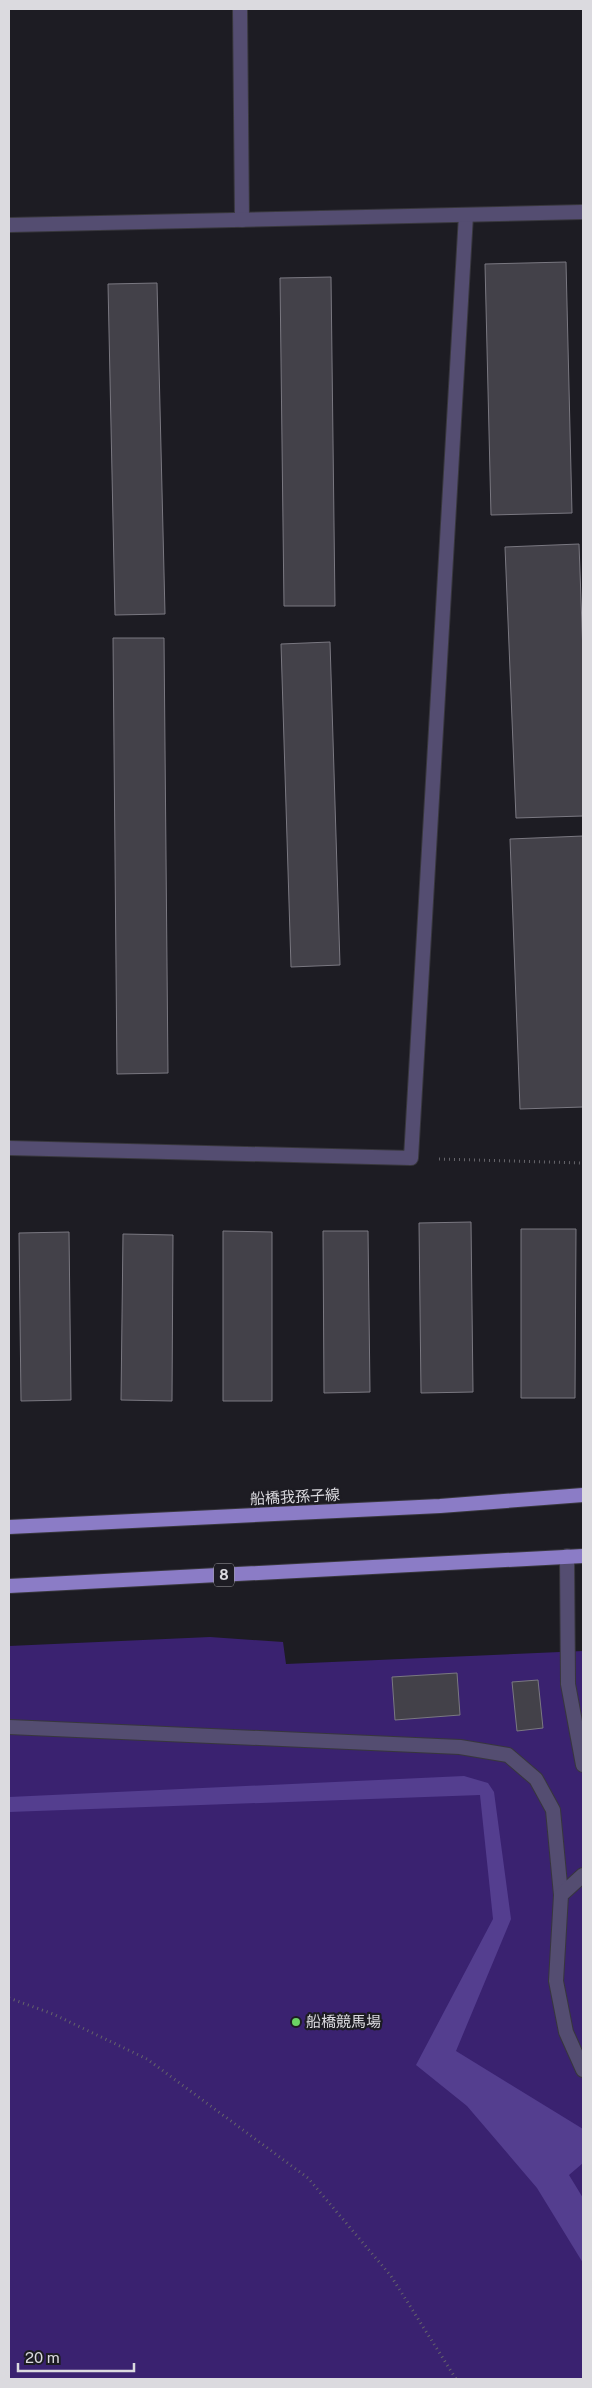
<svg xmlns="http://www.w3.org/2000/svg" width="592" height="2388" font-family="'Public Sans','Noto Sans JP',sans-serif">
  <rect width="100%" height="100%" fill="#1d1c23"/>
  <path fill="#3a2270" d="M210,1637L283,1642L286,1664L583,1651V2379H9V1646Z"/>
  <path fill="#543e8f" d="M464,1776L488,1783L494,1792L511,1919L456,2051L583,2129V2163L569,2175L583,2198V2263L537,2188L467,2106L416,2065L493,1919L480,1795L9,1812V1797Z"/>
  <g fill="#434149" stroke="#7a7881">
    <path d="M566,262L572,513L491,515L485,264Z"/>
    <path d="M331,277L335,606H284L280,278Z"/>
    <path d="M157,283L165,614L115,615L108,284Z"/>
    <path d="M579,544L583,654V816L516,818L505,547Z"/>
    <path d="M113,638H164L168,1073L117,1074Z"/>
    <path d="M330,642L340,965L291,967L281,644Z"/>
    <path d="M583,836V1107L520,1109L510,839Z"/>
    <path d="M471,1222L473,1392L421,1393L419,1223Z"/>
    <path d="M521,1229H576L575,1398H521Z"/>
    <path d="M223,1231L272,1232V1401H223Z"/>
    <path d="M323,1231H368L370,1392L324,1393Z"/>
    <path d="M69,1232L71,1400L21,1401L19,1233Z"/>
    <path d="M123,1234L173,1235L172,1401L121,1400Z"/>
    <path d="M457,1673L460,1715L395,1720L392,1677Z"/>
    <path d="M538,1680L543,1728L517,1731L512,1682Z"/>
  </g>
  <g fill="none" stroke-linecap="round" stroke-linejoin="round">
    <g stroke="#38373d" stroke-width="16">
      <g id="service">
        <path d="M9,1148L411,1158L466,215"/>
        <path d="M567,1556L568,1684L583,1765"/>
        <path d="M9,1727L460,1747L508,1755L536,1779L553,1810L561,1895"/>
        <path d="M583,1875L561,1895L556,1981L566,2032L583,2070"/>
      </g>
    </g>
    <g stroke="#38373d" stroke-width="16">
      <g id="minor">
        <path d="M240,9L242,220"/>
        <path d="M9,225L583,212"/>
      </g>
    </g>
    <g stroke="#38373d" stroke-width="16">
      <g id="primary">
        <path d="M9,1527L440,1506L583,1495"/>
        <path d="M9,1586L583,1556"/>
      </g>
    </g>
    <g stroke="#65646a" stroke-width="3" stroke-dasharray="1 4" stroke-linecap="butt">
      <path d="M439,1159L583,1163"/>
      <path d="M9,1998L53,2014L147,2059L308,2178L391,2276L456,2379"/>
    </g>
    <use href="#service" stroke="#544d71" stroke-width="14"/>
    <use href="#minor" stroke="#544d71" stroke-width="14"/>
    <use href="#primary" stroke="#8b7cc6" stroke-width="14"/>
  </g>
  <circle fill="#6bd363" stroke="#1d1c23" stroke-width="2" cx="296" cy="2022" r="5"/>
  <g text-anchor="middle" stroke-width="4.5" stroke-linejoin="round" paint-order="stroke">
    <rect fill="#1d1c23" stroke="#a2a1a7" stroke-width="1" x="214" y="1563.5" width="20" height="23" rx="4"/>
    <g font-size="14" font-weight="bold" fill="#dbdadf">
      <text x="224" y="1580">8</text>
    </g>
    <g font-size="15" fill="#dbdadf" stroke="#1d1c23">
      <text transform="translate(295 1497) rotate(-3)" y="5">船橋我孫子線</text>
    </g>
    <g font-size="15" fill="#dbdadf" stroke="#1d1c23" text-anchor="start">
      <text x="306" y="2027">船橋競馬場</text>
    </g>
  </g>
  <rect width="592" height="2388" fill="none" stroke="#dbdadf" stroke-width="20"/>
  <path d="M18 2363v8h116v-8" fill="none" stroke="#dbdadf" stroke-width="2.5"/>
  <text x="25" y="2363" font-size="15" fill="#dbdadf" stroke="#1d1c23" stroke-width="4" paint-order="stroke">20 m</text>
</svg>
